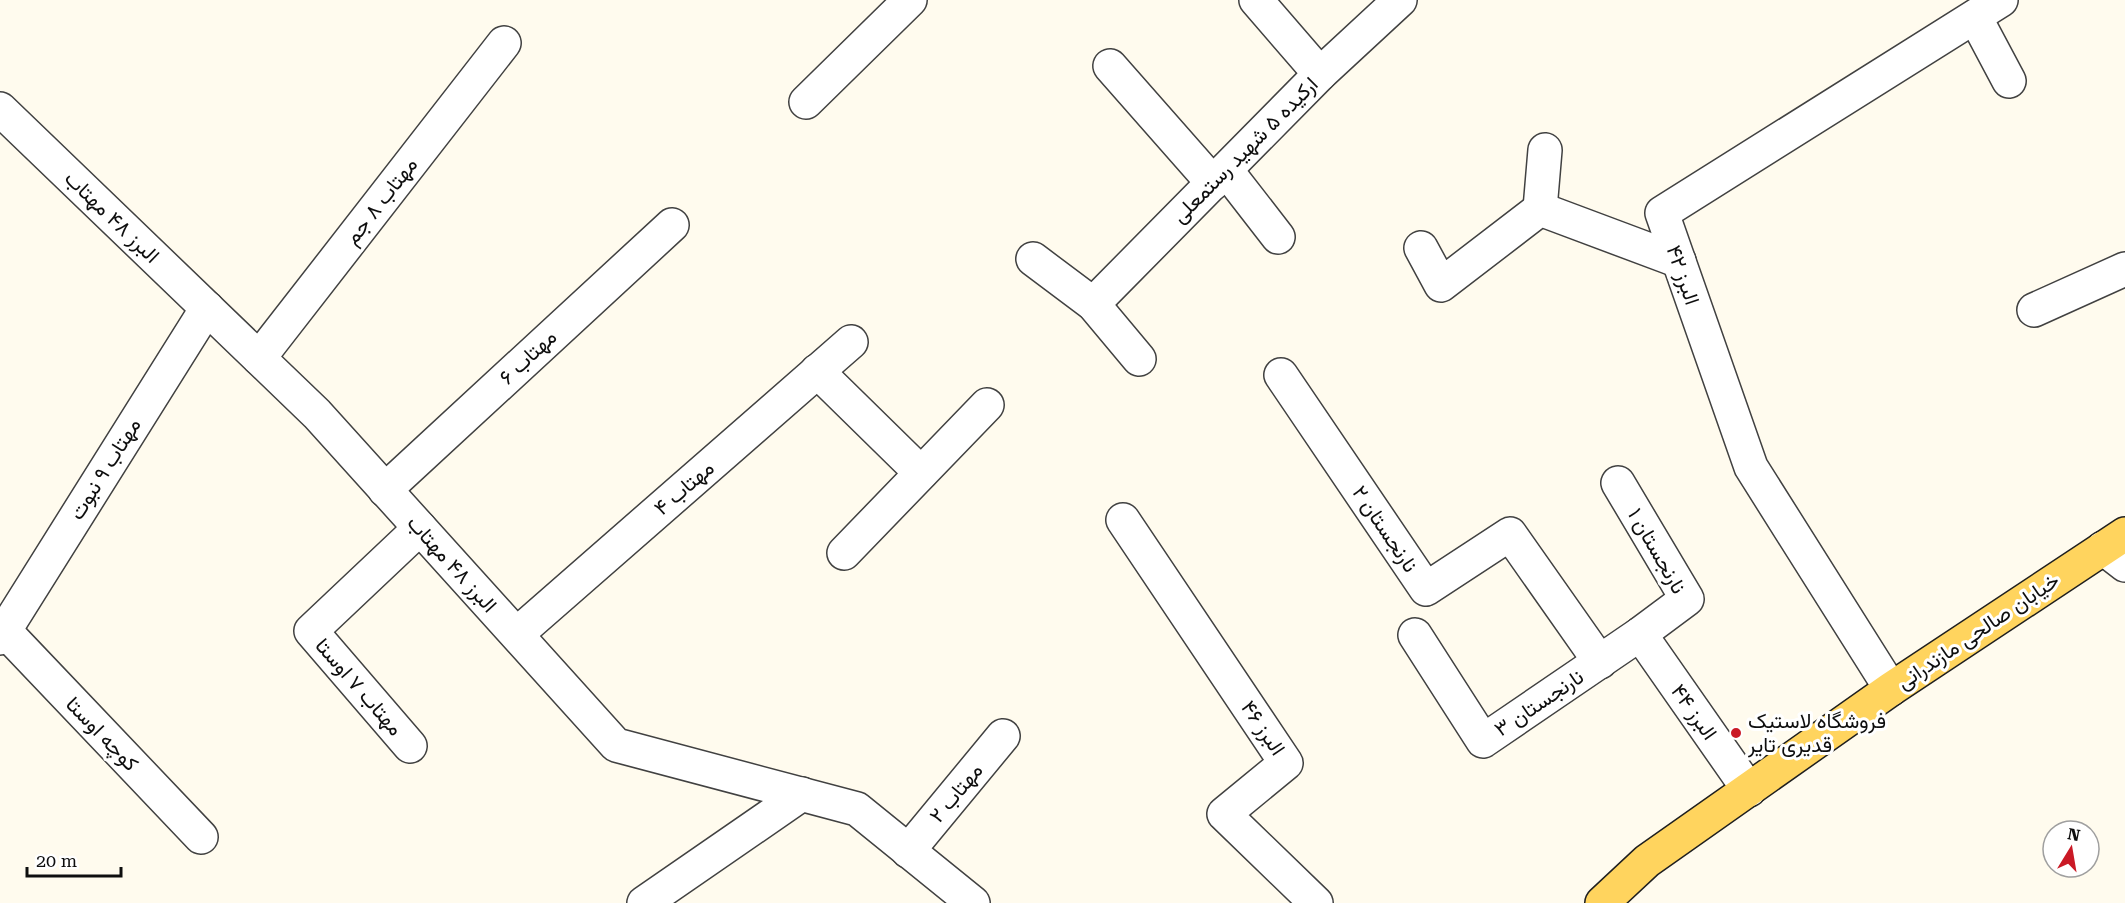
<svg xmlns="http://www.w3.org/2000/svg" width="2125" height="903" font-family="'Roboto Serif',Vazirmatn,serif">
  <rect width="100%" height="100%" fill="#fffbee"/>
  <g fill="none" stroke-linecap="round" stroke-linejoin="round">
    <g stroke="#414141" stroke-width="36">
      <g id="minor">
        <path d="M1256,0L1320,74"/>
        <path d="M1975,17L2009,81"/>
        <path d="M1110,66L1213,183"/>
        <path d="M806,102L910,0"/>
        <path d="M0,109L317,414L616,745L857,809L973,903"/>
        <path d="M1226,170L1278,237"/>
        <path d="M1540,209L1545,150"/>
        <path d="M1421,248L1441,285L1540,209L1679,261"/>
        <path d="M1033,259L1093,304L1139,359"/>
        <path d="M1093,304L1320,74L1400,0"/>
        <path d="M2034,310L2125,269"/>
        <path d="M259,358L504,43"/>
        <path d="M817,371L921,473"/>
        <path d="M1281,375L1426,589L1510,534L1600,662"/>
        <path d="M385,490L672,225"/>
        <path d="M1123,520L1286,763L1224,814L1316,903"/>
        <path d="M2103,548L2125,565"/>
        <path d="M844,553L987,405"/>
        <path d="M4,630L201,837"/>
        <path d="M517,634L851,342"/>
        <path d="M1640,634L1749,790"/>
        <path d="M1415,635L1483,741L1640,634L1687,599L1618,483"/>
        <path d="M0,638L207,308"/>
        <path d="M1891,689L1751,467L1662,213L2001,0"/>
        <path d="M410,746L311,631L420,528"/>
        <path d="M908,851L1003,736"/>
        <path d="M644,903L802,794"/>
      </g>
    </g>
    <g stroke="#1f1f1f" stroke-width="36">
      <path id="major" d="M1602,903L1647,861L1891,689L2125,534"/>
    </g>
    <use href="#minor" stroke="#fff" stroke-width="33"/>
    <use href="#major" stroke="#ffd45e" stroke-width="33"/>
  </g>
  <circle fill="#ca1925" stroke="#fff" stroke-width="2" cx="1736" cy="733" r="6"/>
  <g text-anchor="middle" stroke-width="6" stroke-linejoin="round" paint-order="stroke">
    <g font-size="21" fill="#0e0e0e" stroke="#fff">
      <text transform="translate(1245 150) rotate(-45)" y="7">ارکیده ۵ شهید رستمعلی</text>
      <text transform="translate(381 201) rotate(-52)" y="7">مهتاب ۸ جم</text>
      <text transform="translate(112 217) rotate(44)" y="7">البرز ۴۸ مهتاب</text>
      <text transform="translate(1683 275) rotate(71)" y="7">البرز ۴۲</text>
      <text transform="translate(528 357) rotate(-43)" y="7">مهتاب ۶</text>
      <text transform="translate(105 469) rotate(-58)" y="7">مهتاب ۹ نبوت</text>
      <text transform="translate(684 488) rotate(-41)" y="7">مهتاب ۴</text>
      <text transform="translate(1385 529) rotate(56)" y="7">نارنجستان ۲</text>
      <text transform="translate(1657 551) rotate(60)" y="7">نارنجستان ۱</text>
      <text transform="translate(452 564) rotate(48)" y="7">البرز ۴۸ مهتاب</text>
      <text transform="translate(1978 631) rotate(-34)" y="7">خیابان صالحی مازندرانی</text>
      <text transform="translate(359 687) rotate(49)" y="7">مهتاب ۷ اوستا</text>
      <text transform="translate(1539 703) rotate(-34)" y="7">نارنجستان ۳</text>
      <text transform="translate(1694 712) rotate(55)" y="7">البرز ۴۴</text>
      <text transform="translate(1263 728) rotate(56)" y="7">البرز ۴۶</text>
      <text transform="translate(102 734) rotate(46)" y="7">کوچه اوستا</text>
      <text transform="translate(956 793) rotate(-50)" y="7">مهتاب ۲</text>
    </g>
    <g font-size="21" fill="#0e0e0e" stroke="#fff" text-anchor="start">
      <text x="1748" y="728">فروشگاه لاستیک<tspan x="1748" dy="24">قدیری تایر</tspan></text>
    </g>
  </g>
  <g transform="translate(2071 849) rotate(11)"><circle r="28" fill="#ffffff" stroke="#9f9f9f" stroke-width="1.5"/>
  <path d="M0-4.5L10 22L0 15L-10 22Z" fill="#ca1925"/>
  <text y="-9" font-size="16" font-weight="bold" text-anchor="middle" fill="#0e0e0e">N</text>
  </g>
  <path d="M27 867v9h94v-9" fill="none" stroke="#0e0e0e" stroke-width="3"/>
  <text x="36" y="867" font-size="18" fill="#0e0e0e" stroke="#ffffff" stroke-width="4.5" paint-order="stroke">20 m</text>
</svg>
